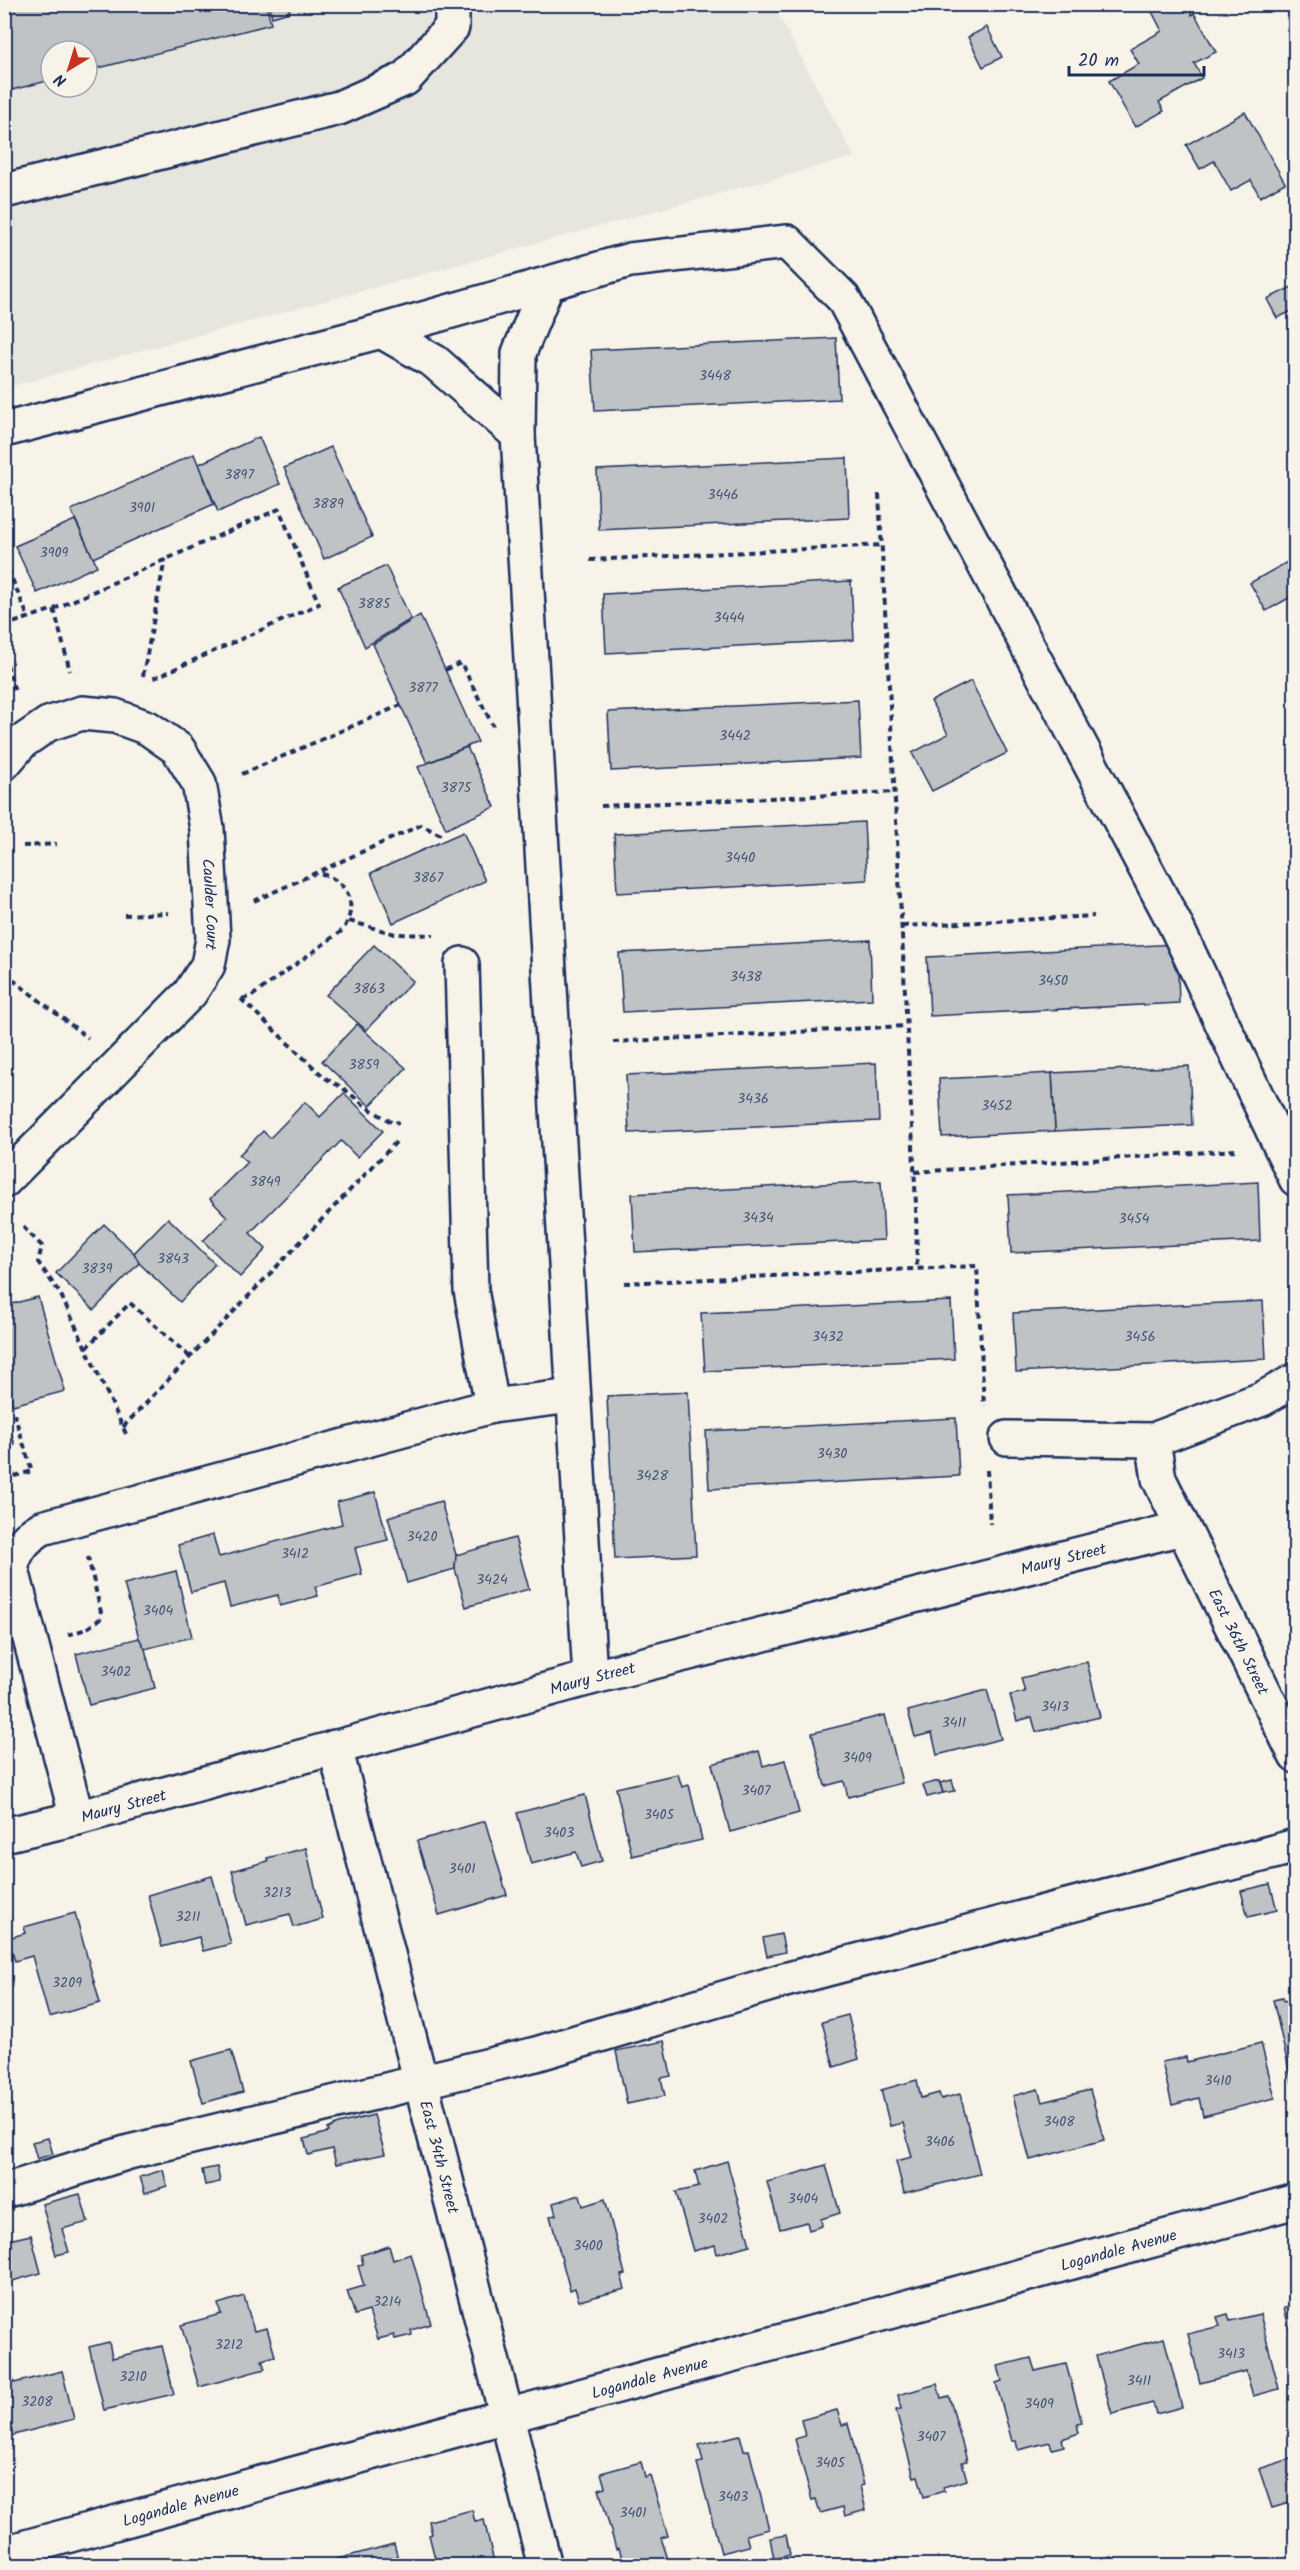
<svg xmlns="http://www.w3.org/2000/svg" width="1300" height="2570" font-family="Kalam,sans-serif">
  <rect width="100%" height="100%" fill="#f7f3e8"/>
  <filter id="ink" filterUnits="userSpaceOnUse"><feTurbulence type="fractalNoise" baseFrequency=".0167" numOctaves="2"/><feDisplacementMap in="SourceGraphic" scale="12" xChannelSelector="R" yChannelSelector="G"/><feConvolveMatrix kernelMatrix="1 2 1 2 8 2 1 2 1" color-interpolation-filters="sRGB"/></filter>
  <g filter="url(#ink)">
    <path fill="#e6e5de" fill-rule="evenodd" d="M5,5H773L854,157L5,388ZM51,51H87V87H51Z"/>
    <g fill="#c0c3c5" stroke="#1b2f5e" stroke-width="1.5">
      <path d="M4,4H266L271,24L87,71V51H51V80L4,92Z"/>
      <path d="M269,4H288L290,12L272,17Z"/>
      <path d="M1148,4H1186L1192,15L1194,13L1216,52L1194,63L1202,78L1159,102L1164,111L1135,127L1109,81L1139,64L1130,49L1162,31Z"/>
      <path d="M987,27L1002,57L983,67L968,37Z"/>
      <path d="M1245,112L1285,183L1260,197L1251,180L1231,191L1214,161L1200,169L1186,145Z"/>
      <path d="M1296,285V319L1292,311L1277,318L1267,299Z"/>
      <path d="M836,338L839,399L595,411L591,350Z"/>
      <path d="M259,437L280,484L218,512L199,464Z"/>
      <path d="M331,447L372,537L324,559L284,468Z"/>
      <path d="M194,454L214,504L93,558L71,510Z"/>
      <path d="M847,458L849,518L599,530L597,470Z"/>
      <path d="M75,520L97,566L37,593L15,546Z"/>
      <path d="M1289,561L1296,573V594L1266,611L1250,583Z"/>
      <path d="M386,566L411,619L365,647L338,587Z"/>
      <path d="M851,581L854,640L606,653L603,594Z"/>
      <path d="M420,615L478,742L427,763L373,644Z"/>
      <path d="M971,681L1007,753L932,791L912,753L948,734L931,701Z"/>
      <path d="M858,700L861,758L611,771L608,712Z"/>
      <path d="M467,747L495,807L446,829L418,767Z"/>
      <path d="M864,822L867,880L617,893L614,834Z"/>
      <path d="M463,832L485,881L393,923L371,873Z"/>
      <path d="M870,940L872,999L623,1012L619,953Z"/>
      <path d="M1177,944L1179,1003L930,1016L927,957Z"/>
      <path d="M374,945L413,981L366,1030L326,995Z"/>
      <path d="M357,1024L406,1068L370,1106L322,1061Z"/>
      <path d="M876,1063L879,1121L629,1133L626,1075Z"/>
      <path d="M1189,1066L1192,1125L1055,1131L1052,1073Z"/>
      <path d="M1052,1073L1055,1131L942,1137L939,1079Z"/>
      <path d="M344,1093L383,1131L357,1157L341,1141L250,1233L266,1249L240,1277L203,1241L227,1217L210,1199L247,1162L239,1155L263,1131L270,1138L305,1102L320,1117Z"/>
      <path d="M881,1181L884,1240L635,1252L632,1194Z"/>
      <path d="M1258,1182L1260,1241L1011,1253L1008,1195Z"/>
      <path d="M168,1218L215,1264L180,1302L139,1263L134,1253Z"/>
      <path d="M104,1224L134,1253L139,1263L94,1310L56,1273Z"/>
      <path d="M38,1297L65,1391L13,1405L4,1375V1306Z"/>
      <path d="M951,1301L954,1359L705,1371L701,1313Z"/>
      <path d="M1263,1301L1266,1359L1016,1372L1013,1313Z"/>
      <path d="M688,1392L696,1555L615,1559L607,1396Z"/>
      <path d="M4,1408L15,1445L4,1448Z"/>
      <path d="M956,1418L959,1476L709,1489L706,1431Z"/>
      <path d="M375,1492L388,1540L355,1548L362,1574L315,1587L318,1596L280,1606L278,1595L230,1607L224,1583L191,1592L178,1545L213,1535L219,1557L342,1524L337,1502Z"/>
      <path d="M441,1501L456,1555L455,1569L407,1583L388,1517Z"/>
      <path d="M515,1538L529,1589L466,1607L455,1569L456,1555Z"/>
      <path d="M176,1571L192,1637L145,1649L139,1638L124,1584Z"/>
      <path d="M139,1638L145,1649L155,1688L89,1705L76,1654Z"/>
      <path d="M1087,1662L1100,1717L1036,1732L1032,1717L1017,1721L1010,1695L1025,1692L1021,1678Z"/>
      <path d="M987,1690L1001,1739L937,1755L932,1733L915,1737L908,1711Z"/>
      <path d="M885,1715L902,1783L848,1797L844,1781L825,1786L812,1733Z"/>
      <path d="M759,1751L763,1766L785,1760L799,1813L730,1832L712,1764Z"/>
      <path d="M678,1774L682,1787L689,1785L702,1840L632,1856L616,1788Z"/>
      <path d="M952,1780L955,1791L943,1793L940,1783Z"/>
      <path d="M939,1781L943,1793L927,1797L923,1785Z"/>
      <path d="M585,1795L602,1861L581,1867L576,1852L531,1864L517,1813Z"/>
      <path d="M485,1821L507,1895L439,1915L417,1841Z"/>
      <path d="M306,1848L323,1919L294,1927L290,1914L246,1925L232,1871L268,1861L267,1858Z"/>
      <path d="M212,1876L231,1944L203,1951L199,1937L162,1947L148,1895Z"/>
      <path d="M1270,1884L1277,1910L1248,1917L1241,1891Z"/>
      <path d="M75,1913L100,2003L49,2017L32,1956L15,1961L8,1938L26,1933L24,1927Z"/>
      <path d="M781,1934L785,1952L767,1956L763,1938Z"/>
      <path d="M1282,1998L1283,2001L1296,1999L1294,2091L1273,2000Z"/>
      <path d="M848,2015L859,2059L834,2067L822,2022Z"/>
      <path d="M664,2041L671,2076L661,2078L665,2096L627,2104L616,2051Z"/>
      <path d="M1261,2043L1275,2098L1203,2116L1199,2098L1172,2105L1162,2062L1186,2057L1187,2062Z"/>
      <path d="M231,2050L243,2092L203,2103L191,2061Z"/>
      <path d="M917,2080L921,2098L939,2093L941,2099L960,2094L980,2174L904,2193L896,2161L912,2157L903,2123L890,2126L881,2090Z"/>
      <path d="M1038,2089L1042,2102L1090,2090L1104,2140L1030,2160L1013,2096Z"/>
      <path d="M374,2115L385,2154L336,2164L332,2149L308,2155L304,2139L329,2132L328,2129L338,2124Z"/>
      <path d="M48,2138L53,2154L37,2159L32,2142Z"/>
      <path d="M727,2161L750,2245L717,2254L715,2245L693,2251L676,2192L699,2187L695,2171Z"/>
      <path d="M826,2165L840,2213L821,2219L822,2226L809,2230L807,2222L780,2229L767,2182Z"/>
      <path d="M217,2167L220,2182L205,2185L202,2170Z"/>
      <path d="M163,2170L167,2186L145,2193L140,2177Z"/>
      <path d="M80,2194L88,2222L62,2229L69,2252L56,2255L42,2204Z"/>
      <path d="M580,2195L583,2206L605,2199L625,2274L621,2275L625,2289L579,2301L575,2288L570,2290L550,2216L556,2215L553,2203Z"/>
      <path d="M31,2235L41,2273L5,2283L4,2241Z"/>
      <path d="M389,2246L393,2260L411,2254L431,2324L411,2330L412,2335L395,2339L394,2335L378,2339L369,2311L355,2315L347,2291L364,2286L358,2266L363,2264L361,2255Z"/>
      <path d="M244,2296L254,2331L267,2328L275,2356L262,2360L265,2369L199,2387L181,2325L221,2314L218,2304Z"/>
      <path d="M1296,2306V2353L1284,2308Z"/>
      <path d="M1228,2314L1230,2321L1260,2314L1279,2389L1253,2396L1246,2371L1200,2383L1188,2334L1220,2326L1217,2317Z"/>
      <path d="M1164,2338L1182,2407L1156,2414L1153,2403L1112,2414L1096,2356Z"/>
      <path d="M109,2342L112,2358L162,2346L174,2394L104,2410L89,2347Z"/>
      <path d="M1031,2358L1035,2371L1066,2364L1082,2423L1077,2424L1079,2433L1062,2439L1064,2446L1052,2449L1050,2442L1018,2450L1016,2441H1012L996,2383L1002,2381L998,2366Z"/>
      <path d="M4,2368L6,2372L11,2371L14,2383L62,2371L74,2419L6,2437Z"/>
      <path d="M937,2384L941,2398L949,2396L967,2461L962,2462L967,2480L943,2487L944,2491L924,2497L918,2476L914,2477L896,2410L901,2409L898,2395Z"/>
      <path d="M837,2410L842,2425L848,2423L864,2485L860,2486L866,2510L845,2516L843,2507L820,2513L816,2499L812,2500L795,2439L805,2436L801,2420Z"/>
      <path d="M740,2435L744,2451L749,2450L769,2529L746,2535L749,2546L721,2553L697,2463L703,2462L699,2445Z"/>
      <path d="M1293,2458L1296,2501L1272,2508L1259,2469Z"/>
      <path d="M641,2462L645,2477L650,2475L668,2536L661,2538L669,2562L657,2566H648L646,2559L624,2565L619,2548L616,2549L599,2489L605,2487L601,2473Z"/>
      <path d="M472,2510L475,2522L484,2520L495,2566H437L429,2535L432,2534L429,2521Z"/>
      <path d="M786,2535L790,2555L774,2559L770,2538Z"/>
      <path d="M394,2544L400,2566H327L326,2562Z"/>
      <path d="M1112,2557L1114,2566H1080Z"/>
    </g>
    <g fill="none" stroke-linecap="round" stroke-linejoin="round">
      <g stroke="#1b2f5e" stroke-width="38">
        <g id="minor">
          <path d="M4,191L339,108L405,79L452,27V4"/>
          <path d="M381,331L435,362L518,435L519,353L547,285"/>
          <path d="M4,430L381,331L630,260L787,242L843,298L1175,924L1296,1179"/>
          <path d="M518,435L590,1678"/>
          <path id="s1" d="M4,763L22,742L48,724L82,713L115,716L148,728L178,749L199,783L207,829L213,939L208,965L190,993L4,1181"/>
          <path d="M462,964L471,1290L492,1406"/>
          <path id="s2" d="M1296,1380L1262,1399L1153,1440L1159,1479L1296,1756"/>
          <path d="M1007,1438L1153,1440"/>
          <path id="s3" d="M335,1747L545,2566"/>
          <path d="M77,1818L11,1566C18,1547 25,1538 42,1528L492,1406L572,1396"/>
          <path id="s4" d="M4,1835L77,1818L590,1678L1182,1528"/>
          <path d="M4,2191L129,2152L536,2054L781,1981L1296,1846"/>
          <path id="s5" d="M4,2553L1296,2201"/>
        </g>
      </g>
      <g stroke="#1b2f5e" stroke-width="4" stroke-dasharray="6 4.5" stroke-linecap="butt">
        <path d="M879,494L916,1204L917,1268"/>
        <path d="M4,560L29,619"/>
        <path d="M590,560L883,545"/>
        <path d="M54,609L70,671"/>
        <path d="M4,626L54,609L279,509L319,604L152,679"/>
        <path d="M4,654L15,692"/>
        <path d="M445,670L461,663L493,726"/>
        <path d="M143,676L165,559"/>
        <path d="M242,774L401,705"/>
        <path d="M601,806L895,792"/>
        <path d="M23,846L57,844"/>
        <path d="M254,901L421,825L443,836"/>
        <path d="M124,915L169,913"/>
        <path d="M349,921L395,934L434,935"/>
        <path d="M902,926L1094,916"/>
        <path d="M4,973L88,1038"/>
        <path d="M241,999L325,1078L343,1088L365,1106L393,1123L399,1122"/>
        <path d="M242,999L252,996L343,930C359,904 348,881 319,873"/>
        <path d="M613,1042L906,1026"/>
        <path d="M915,1172L1237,1150"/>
        <path d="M23,1227L42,1246L38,1262L61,1295L127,1436"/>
        <path d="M624,1283L977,1266L984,1406"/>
        <path d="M86,1348L130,1303L190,1357"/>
        <path d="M123,1427L399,1139"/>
        <path d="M987,1470L990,1524"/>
        <path d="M4,1479L32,1471L14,1414"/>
        <path d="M68,1635L86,1629L100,1619L101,1612L88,1557"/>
      </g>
      <use href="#minor" stroke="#f7f3e8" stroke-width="33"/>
    </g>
  </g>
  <g text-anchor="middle" stroke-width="5" stroke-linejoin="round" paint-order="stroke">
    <g font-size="14" fill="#445478">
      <text x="715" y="380">3448</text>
      <text x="239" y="479">3897</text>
      <text x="723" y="499">3446</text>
      <text x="328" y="508">3889</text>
      <text x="142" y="512">3901</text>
      <text x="54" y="557">3909</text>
      <text x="374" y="608">3885</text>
      <text x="729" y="622">3444</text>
      <text x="423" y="692">3877</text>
      <text x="735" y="740">3442</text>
      <text x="456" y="792">3875</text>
      <text x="740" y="862">3440</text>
      <text x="428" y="882">3867</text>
      <text x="746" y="981">3438</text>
      <text x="1053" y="985">3450</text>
      <text x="369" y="993">3863</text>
      <text x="364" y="1069">3859</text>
      <text x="753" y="1103">3436</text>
      <text x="997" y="1110">3452</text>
      <text x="265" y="1186">3849</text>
      <text x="758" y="1222">3434</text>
      <text x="1134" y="1223">3454</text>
      <text x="173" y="1263">3843</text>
      <text x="97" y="1273">3839</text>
      <text x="828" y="1341">3432</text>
      <text x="1140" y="1341">3456</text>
      <text x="832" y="1458">3430</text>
      <text x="652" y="1480">3428</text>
      <text x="422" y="1541">3420</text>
      <text x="295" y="1558">3412</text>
      <text x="492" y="1584">3424</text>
      <text x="158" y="1615">3404</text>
      <text x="116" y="1676">3402</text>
      <text x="1055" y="1711">3413</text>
      <text x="954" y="1727">3411</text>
      <text x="857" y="1762">3409</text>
      <text x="756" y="1795">3407</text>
      <text x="659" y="1819">3405</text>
      <text x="559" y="1837">3403</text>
      <text x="462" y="1873">3401</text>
      <text x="277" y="1897">3213</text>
      <text x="188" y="1921">3211</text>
      <text x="67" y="1987">3209</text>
      <text x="1218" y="2085">3410</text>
      <text x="1059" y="2126">3408</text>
      <text x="940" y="2146">3406</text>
      <text x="803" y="2203">3404</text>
      <text x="713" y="2223">3402</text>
      <text x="588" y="2250">3400</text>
      <text x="387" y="2306">3214</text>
      <text x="229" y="2349">3212</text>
      <text x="1231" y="2358">3413</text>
      <text x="133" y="2381">3210</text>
      <text x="1139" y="2385">3411</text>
      <text x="37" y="2406">3208</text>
      <text x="1039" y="2408">3409</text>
      <text x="931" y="2441">3407</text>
      <text x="830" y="2467">3405</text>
      <text x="733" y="2501">3403</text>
      <text x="633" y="2517">3401</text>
    </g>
    <g font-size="16" fill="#1b2f5e" stroke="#f7f3e8">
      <text dy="6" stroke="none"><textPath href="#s1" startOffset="362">Caulder Court</textPath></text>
      <text dy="6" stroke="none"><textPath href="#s4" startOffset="1095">Maury Street</textPath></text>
      <text dy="6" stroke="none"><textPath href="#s2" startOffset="376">East 36th Street</textPath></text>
      <text dy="6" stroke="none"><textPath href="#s4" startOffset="609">Maury Street</textPath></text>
      <text dy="6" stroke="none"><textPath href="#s4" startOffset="123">Maury Street</textPath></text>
      <text dy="6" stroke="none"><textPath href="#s3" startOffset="423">East 34th Street</textPath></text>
      <text dy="6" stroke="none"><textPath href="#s5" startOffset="1155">Logandale Avenue</textPath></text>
      <text dy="6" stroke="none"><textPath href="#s5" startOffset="669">Logandale Avenue</textPath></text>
      <text dy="6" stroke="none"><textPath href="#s5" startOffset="183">Logandale Avenue</textPath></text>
    </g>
  </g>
  <rect width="1300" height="2570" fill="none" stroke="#f7f3e8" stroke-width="24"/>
  <rect x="12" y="12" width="1276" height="2546" fill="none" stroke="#1b2f5e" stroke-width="2" filter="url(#ink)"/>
  <g transform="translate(69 69) rotate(218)"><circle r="28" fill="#f7f3e8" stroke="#9fa5b1" stroke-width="1.5"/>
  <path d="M0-4.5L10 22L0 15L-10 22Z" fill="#c8321e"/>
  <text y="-9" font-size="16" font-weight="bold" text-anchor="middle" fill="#1b2f5e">N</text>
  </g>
  <path d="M1069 66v9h135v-9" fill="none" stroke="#1b2f5e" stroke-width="3"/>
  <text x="1078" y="66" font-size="18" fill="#1b2f5e" stroke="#f7f3e8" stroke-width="4.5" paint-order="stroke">20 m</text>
</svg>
